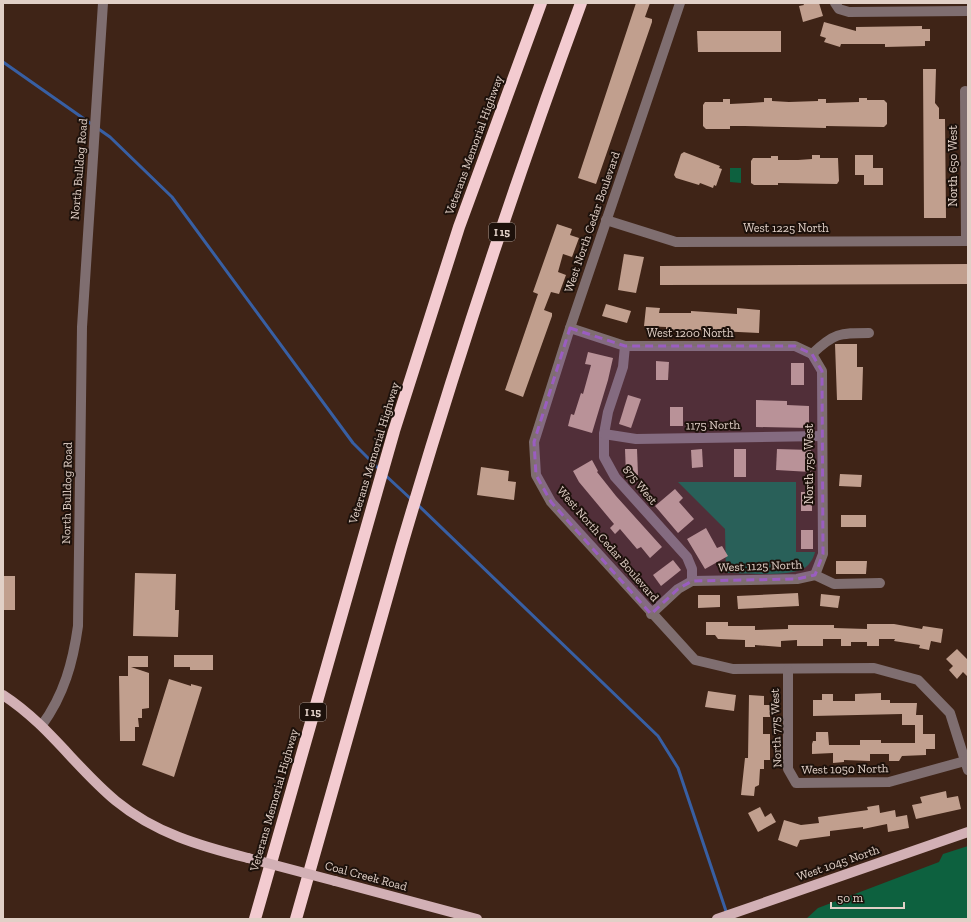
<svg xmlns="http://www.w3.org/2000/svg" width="971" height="922" font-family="'Zilla Slab',serif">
  <rect width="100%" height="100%" fill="#3f2417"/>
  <g fill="#0d613f">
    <path d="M730,168H741V183L730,182Z"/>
    <path d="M678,482H796V552H815C814,556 811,563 807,566C795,578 744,573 726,573L725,529Z"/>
    <path d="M968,846V919H806L818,908L939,862L943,854Z"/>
  </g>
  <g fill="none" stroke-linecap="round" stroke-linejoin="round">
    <g stroke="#385fa3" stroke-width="3">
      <path d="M3,62L110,137L172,197L353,443L380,470"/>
      <path d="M384,474L412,500"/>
      <path d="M418,505L658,736L678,768L727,914"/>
    </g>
  </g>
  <g fill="#c19f8e">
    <path d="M636,3H650L645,17L652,19V22L596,184L578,178Z"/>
    <path d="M803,3H819L823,16L803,22L799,6L804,5Z"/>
    <path d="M824,22L856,31V27L922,26V29H930V41H925V46L885,47V44H841L840,47L824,42L826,38L820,36Z"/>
    <path d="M697,31H781V52H698Z"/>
    <path d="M923,69H936L935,103L939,108V119H945L946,218H924Z"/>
    <path d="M764,98H772V101L789,102L818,101V99H826V103L859,102V98H867V100H884L887,103V124L884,127L826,126V128L745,126H730V129H706L703,126V105L705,102H723V99H730V104L750,103L764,102Z"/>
    <path d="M684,152L720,166L719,168L722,169L716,186L714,185L713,188L700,183L699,185L676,178L674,175L681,154Z"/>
    <path d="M812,155H820V158H838L839,181L837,184L778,183V185H754L751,183V161L753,158H771V156H778V160H798L812,159Z"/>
    <path d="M855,155H873V168H883V185H864V175H855Z"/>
    <path d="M557,224L572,229L570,235L579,238L572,257L563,254L558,272L566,275L559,294L551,292L544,310L552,313V316L523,397L505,390L538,294L533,292Z"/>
    <path d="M624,254L644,257L636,293L618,290Z"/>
    <path d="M968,264V284L660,285V266Z"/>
    <path d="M606,304L631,311L627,323L602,316Z"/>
    <path d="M646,307L660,308L659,313H691V311L737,314V308L760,310L759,333L697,330V331H666V327L644,326Z"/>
    <path d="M835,344H857V367H863L862,400H837Z"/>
    <path d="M588,352L613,358L608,380L592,433L568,426L571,414L574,415L581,393L583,394L591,365L585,364Z"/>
    <path d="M656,361L669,362L668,380H656Z"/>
    <rect x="791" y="363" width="13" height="22"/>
    <path d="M628,395L641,399L631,428L619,424Z"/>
    <path d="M756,400L787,401V405L809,406V428L756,427Z"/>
    <rect x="670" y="407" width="13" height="19"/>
    <path d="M625,449H637L638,475H626Z"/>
    <path d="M702,449L703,467L692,468L691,450Z"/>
    <rect x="734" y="449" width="12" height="28"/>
    <path d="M777,449L811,450V472L776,470Z"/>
    <path d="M592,460L598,471L597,472L616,496L662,547L650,558L641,547L637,549L620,529L615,534L610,528L614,524L579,482L573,471Z"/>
    <path d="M481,467L509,471L508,481L516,482L514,500L477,495Z"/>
    <path d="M840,474L862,475L861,487L839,486Z"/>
    <path d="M675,489L683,498L679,502L694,519L678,533L655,506Z"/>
    <rect x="801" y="492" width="11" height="19"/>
    <rect x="841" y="515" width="25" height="12"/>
    <path d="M706,528L717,548L722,546L728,556L705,569L687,539Z"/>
    <rect x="801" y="530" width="12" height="19"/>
    <path d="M673,560L681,570L661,586L653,575Z"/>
    <path d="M836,561H867L866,574H836Z"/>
    <path d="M135,573L176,574L175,610H179L178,637L133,636Z"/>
    <rect x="3" y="576" width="12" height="34"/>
    <path d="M798,593L799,606L738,609L737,596Z"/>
    <path d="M821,594L840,596L838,608L820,606Z"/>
    <path d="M698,595H720V607L698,608Z"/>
    <path d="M706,622H728V626H755V630L788,629V625H834V628L867,629V624H894L922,629L923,626L943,629L941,643L931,641L929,650L919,648L920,645L894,641L895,639H879V646H867V642H851V646H841V639H823V646H797V640L781,641V647L755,645V647H745V640L718,639L715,635H706Z"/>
    <path d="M957,649L968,660V677L963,672L957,679L949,670L953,666L946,659Z"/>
    <path d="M174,655H213V670H190V667H174Z"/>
    <path d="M128,656H148V667H131L149,673V708L142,709V718H138L139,727H135V741H120L119,676H128Z"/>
    <path d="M169,679L191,686V684L202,687L174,777L142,765Z"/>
    <path d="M708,691L736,695L734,711L705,707Z"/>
    <path d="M881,693V700H890V703H917L916,715H923V734H935V749H926V755L902,756L899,761H889V754H870V761L844,760V762L833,763V753L812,754V744L813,741H816V732H828L829,745H860V740H881V743H915V725H902V714L813,716V700H822V694H833V701H855V694Z"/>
    <path d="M749,695L764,696V705H770V717H763V734H770V760H764V769H760L759,785L755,787L754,796L741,795L745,758H748Z"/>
    <path d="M946,791L947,798L958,796L961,809L916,819L912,805L922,803L920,797Z"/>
    <path d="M879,805L880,813L895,810L896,817L907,815L909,828L888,832L887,824L863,829V827L830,831V836L800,840L797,847L778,840L784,820L801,825L819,823L818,817L868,810L867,807Z"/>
    <path d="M760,807L765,817L771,813L776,822L758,832L748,813Z"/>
  </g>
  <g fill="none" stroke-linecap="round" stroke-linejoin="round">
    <g stroke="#7f6e70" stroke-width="10">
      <path d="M680,3L570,328L534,442L536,475L551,502L695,660L733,669L874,668L918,680L950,713L968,770"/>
      <path d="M835,3L839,9L849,12L968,11"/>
      <path d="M965,91L966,241"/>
      <path d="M606,220L676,242L968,241"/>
      <path d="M570,328L625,346H795L812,354"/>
      <path d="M625,346L623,367L608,412L604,434V457L615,477L687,557L692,569V581"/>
      <path d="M812,354L822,371L823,554L815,575"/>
      <path d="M812,354C834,333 839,333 869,333"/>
      <path d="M604,434L636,439L822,436"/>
      <path d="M651,614L678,589L692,581L797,579L815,575L834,584L880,583"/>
      <path d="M788,670V769L796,783L889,782L965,761"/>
      <path d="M42,725C64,695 73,662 78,626L82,327L103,3"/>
    </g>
    <g stroke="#d2b0b5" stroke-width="10">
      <path d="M3,695C49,725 75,767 116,801C155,833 200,846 248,858"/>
      <path d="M335,881L477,919"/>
      <path d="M717,919L968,832"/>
    </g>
    <g stroke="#f3cbd0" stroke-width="12">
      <path d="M255,919L394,431L459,227L541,3"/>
      <path d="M296,919C331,795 365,671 401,548C455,364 515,182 581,3"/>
    </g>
    <path stroke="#d2b0b5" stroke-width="10" d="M248,858L335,881"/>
  </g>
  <path fill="#9a5dc1" fill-opacity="0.2" stroke="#9a5dc1" stroke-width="3" stroke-dasharray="8 5" stroke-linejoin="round" d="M570,328L625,346H795L812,354L822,371L823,554L815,575L797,579L692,581L678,589L651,614L551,502L536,475L534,442Z"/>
  <g text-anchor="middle" stroke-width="4" stroke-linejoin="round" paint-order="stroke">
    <g fill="#1d110b" stroke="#a6978f" stroke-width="1">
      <rect x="489" y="223" width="26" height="18" rx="3"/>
      <rect x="300" y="703" width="26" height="18" rx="3"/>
    </g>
    <g font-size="11" font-weight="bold" fill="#e1d0c7">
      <text x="502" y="236">I 15</text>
      <text x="313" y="716">I 15</text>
    </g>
    <g font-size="12" fill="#e1d0c7" stroke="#1d110b">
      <text transform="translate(474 145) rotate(-70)" y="4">Veterans Memorial Highway</text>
      <text transform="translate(953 166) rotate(-90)" y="4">North 650 West</text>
      <text transform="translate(79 169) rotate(-85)" y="4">North Bulldog Road</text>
      <text transform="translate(592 222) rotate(-71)" y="4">West North Cedar Boulevard</text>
      <text x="786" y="232">West 1225 North</text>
      <text x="690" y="337">West 1200 North</text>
      <text transform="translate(713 425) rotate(-1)" y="4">1175 North</text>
      <text transform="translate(374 453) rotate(-73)" y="4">Veterans Memorial Highway</text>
      <text transform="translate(809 464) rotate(-90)" y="4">North 750 West</text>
      <text transform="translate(640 485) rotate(50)" y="4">875 West</text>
      <text transform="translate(67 493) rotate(-89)" y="4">North Bulldog Road</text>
      <text transform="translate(608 544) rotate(49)" y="4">West North Cedar Boulevard</text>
      <text transform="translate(760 566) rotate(-2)" y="4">West 1125 North</text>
      <text transform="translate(776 728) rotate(-92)" y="4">North 775 West</text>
      <text transform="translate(845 769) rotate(-1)" y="4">West 1050 North</text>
      <text transform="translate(274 800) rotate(-74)" y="4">Veterans Memorial Highway</text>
      <text transform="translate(838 863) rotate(-19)" y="4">West 1045 North</text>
      <text transform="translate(366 876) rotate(15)" y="4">Coal Creek Road</text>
    </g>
  </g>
  <rect width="971" height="922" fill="none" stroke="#e1d0c7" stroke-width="8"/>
  <path d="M831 902v6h73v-6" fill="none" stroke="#e1d0c7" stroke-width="2"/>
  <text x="837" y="902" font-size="12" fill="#e1d0c7" stroke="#1d110b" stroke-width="3" paint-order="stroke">50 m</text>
</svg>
